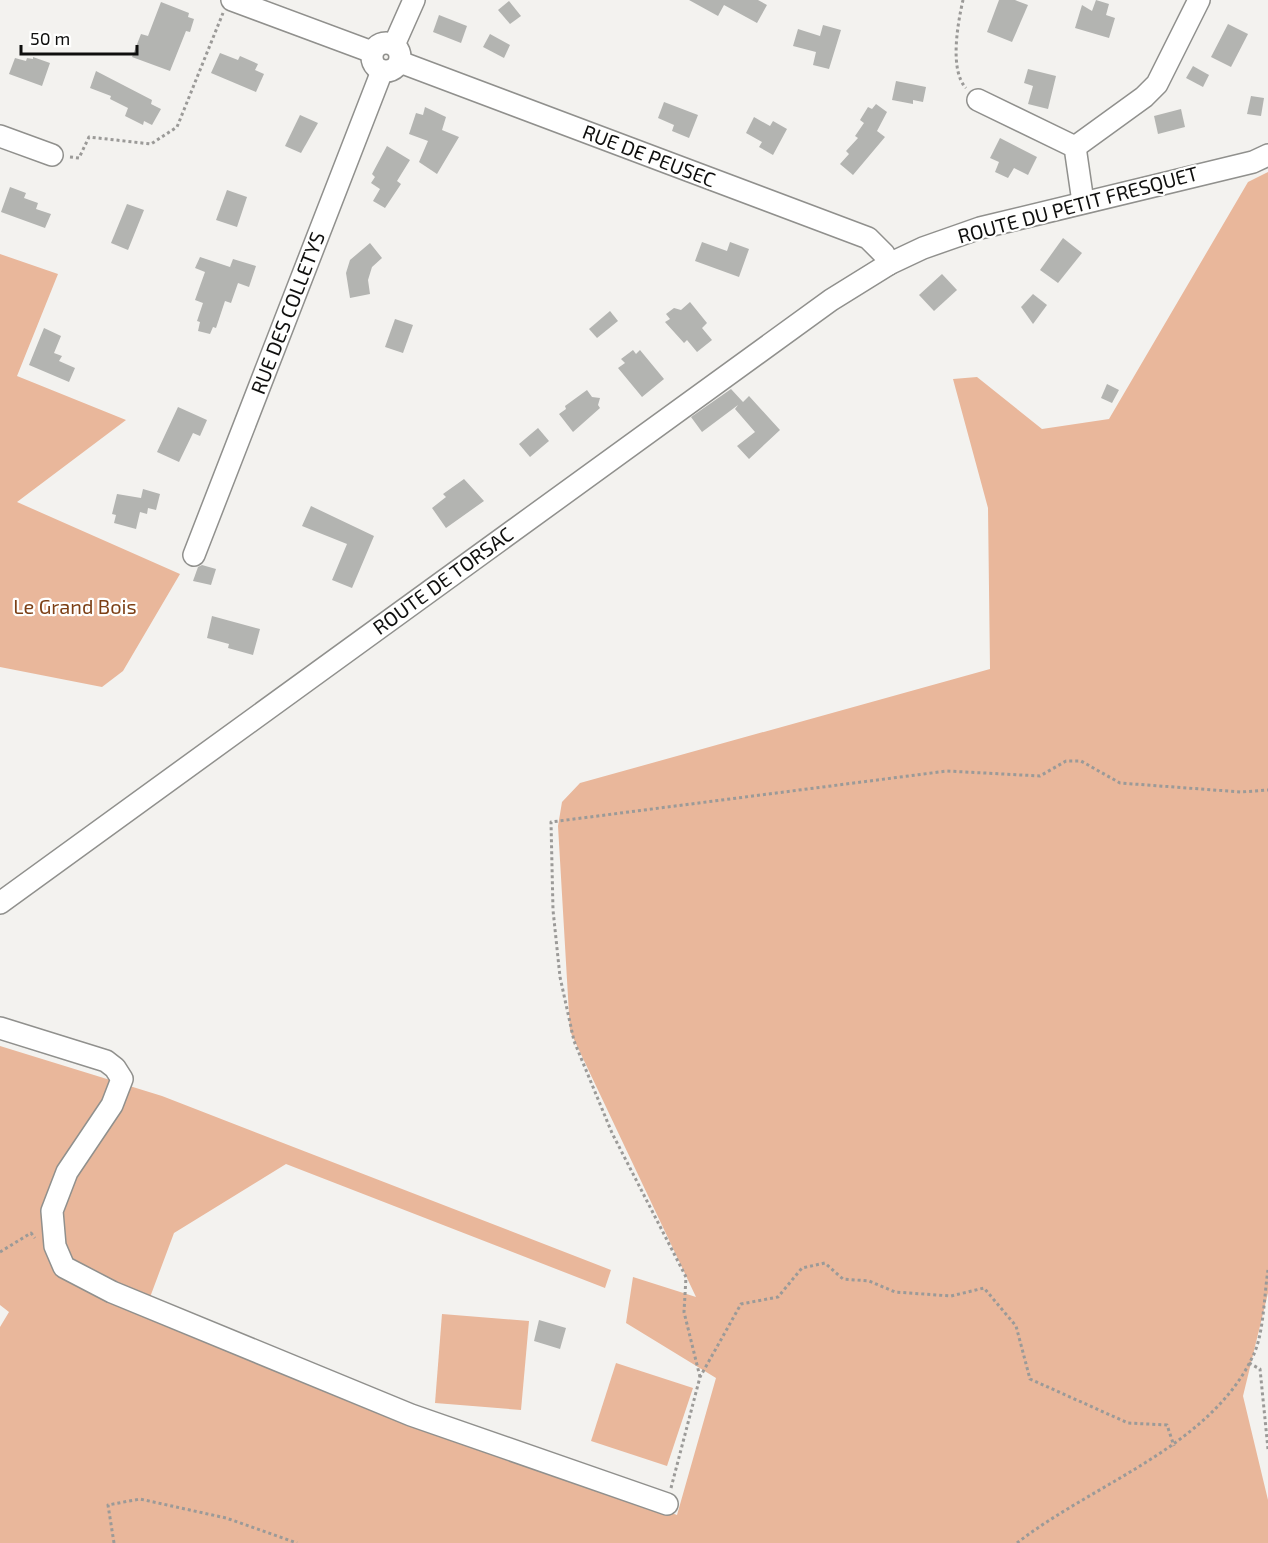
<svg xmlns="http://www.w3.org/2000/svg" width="1268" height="1543" font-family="'Exo 2',sans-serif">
  <rect width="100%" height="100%" fill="#f3f2ef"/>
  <g fill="#e9b79b">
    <path d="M1268,172V1293L1243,1396L1268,1500V1543H0V1327L9,1312L0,1305V1046L162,1096L611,1270L605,1288L286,1164L174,1233L143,1316L677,1515L716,1378L626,1323L633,1277L696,1297L570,1031L558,826L562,802L580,783L990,669L988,508L953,379L977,377L1042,429L1109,419L1248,182Z"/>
    <path d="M0,254L58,274L17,376L126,420L17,502L180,574L123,671L102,687L0,667Z"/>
    <path d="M442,1314L529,1321L521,1410L435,1403Z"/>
    <path d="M616,1363L693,1388L667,1466L591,1441Z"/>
  </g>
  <g fill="#b3b4b1">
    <path d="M689,0H758L767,5L757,23L724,5L718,16Z"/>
    <path d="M999,0H1015L1028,5L1012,42L987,32Z"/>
    <path d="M1096,0L1109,4L1106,15L1115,18L1109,38L1075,28L1082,5L1092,11Z"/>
    <path d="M509,1L521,16L510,24L498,10Z"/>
    <path d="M161,2L189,13L188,17L194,19L190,32L186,31L170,71L132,57L141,34L148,36Z"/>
    <path d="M439,15L467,26L461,43L433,32Z"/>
    <path d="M1228,24L1248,34L1231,67L1211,57Z"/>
    <path d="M823,25L841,30L829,69L813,65L816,52L793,46L798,29L820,36Z"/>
    <path d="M490,34L510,45L504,58L483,47Z"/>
    <path d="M220,53L238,60L240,56L258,64L255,70L264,74L256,92L211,73Z"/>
    <path d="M33,57L50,63L42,86L9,74L15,58L26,61L27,58L33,59Z"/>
    <path d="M1193,66L1209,75L1203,87L1186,78Z"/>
    <path d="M1028,69L1056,76L1048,109L1028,104L1033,86L1024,83Z"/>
    <path d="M96,71L152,100L151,104L161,109L152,125L144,121L143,125L125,116L128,108L110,99L111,96L90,88Z"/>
    <path d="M896,81L926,87L923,102L913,100V104L892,100Z"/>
    <path d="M1251,96L1264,98L1261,116L1247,114Z"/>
    <path d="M664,102L698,115L689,138L672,131L674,125L658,118Z"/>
    <path d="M876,104L887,112L877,131L885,137L853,175L840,164L849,154L846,151L858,138L855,136L864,123L860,120L868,107L872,109Z"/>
    <path d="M425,107L446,117L442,130L459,137L437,174L419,162L428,141L409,134L416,113L423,115Z"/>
    <path d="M1181,109L1185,127L1158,134L1154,116Z"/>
    <path d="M300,115L318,123L301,153L285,146Z"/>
    <path d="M754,117L770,126L773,121L787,129L773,155L759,147L762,142L746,133Z"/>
    <path d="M1000,138L1037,157L1028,175L1014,168L1008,178L995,172L999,162L990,158Z"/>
    <path d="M387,146L410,160L397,181L401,184L385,208L373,201L380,189L371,183L375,177L372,174Z"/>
    <path d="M10,187L26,193L24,198L38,203L36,209L51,214L45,228L1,212Z"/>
    <path d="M227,190L247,197L237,227L216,220Z"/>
    <path d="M127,204L144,210L128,250L111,243Z"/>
    <path d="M1063,238L1082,253L1058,283L1040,270Z"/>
    <path d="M702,242L727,251L730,242L749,249L739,277L695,261Z"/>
    <path d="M370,243L382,258L372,267L368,280L370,294L350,298L346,273L350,260Z"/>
    <path d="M200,257L230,267L233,259L256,266L249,287L238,283L231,303L225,301L216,328L213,327L210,334L198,331L200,322L197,321L203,303L195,300L205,272L195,268Z"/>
    <path d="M942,274L957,290L934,311L919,295Z"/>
    <path d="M1033,294L1047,305L1033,324L1021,307Z"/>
    <path d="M690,302L707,323L702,328L712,340L697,352L687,340L684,343L665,322L670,319L666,314L674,308L681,310Z"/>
    <path d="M610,311L618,321L597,338L589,329Z"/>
    <path d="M395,319L413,325L403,353L385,347Z"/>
    <path d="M44,328L61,336L54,353L62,356L59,361L75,368L69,382L29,365Z"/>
    <path d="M633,350L636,354L640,350L664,379L642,397L618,368L625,363L621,359Z"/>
    <path d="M1107,384L1119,390L1112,403L1101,398Z"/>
    <path d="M731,389L743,402L749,396L780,430L749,459L737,446L755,432L735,409L738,405L702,432L691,417Z"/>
    <path d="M587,390L592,397L600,398L598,405L600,408L573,432L559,414L566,409L565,406Z"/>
    <path d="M178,407L207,420L200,436L193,433L179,462L157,452Z"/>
    <path d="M538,428L549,441L530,457L519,444Z"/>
    <path d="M464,479L484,501L446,528L432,508L446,497L443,494Z"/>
    <path d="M143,489L160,494L156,510L148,508L147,514L140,512L136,529L114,523L116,515L112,514L117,494L141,498Z"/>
    <path d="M311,506L374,536L352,588L332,580L347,544L302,526Z"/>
    <path d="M202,565L216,569L211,585L193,581L198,567Z"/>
    <path d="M212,616L260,629L253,655L228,648L229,644L207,638Z"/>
    <path d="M539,1320L566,1328L560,1349L534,1341Z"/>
  </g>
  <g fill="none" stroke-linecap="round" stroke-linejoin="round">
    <g stroke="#90908d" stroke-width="24">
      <g id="minor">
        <path d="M232,0L372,52"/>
        <circle cx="386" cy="57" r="14"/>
        <path d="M394,45L414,0"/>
        <path d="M400,62L868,238L884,254L889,264"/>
        <path d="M978,100L1075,147L1083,202"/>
        <path d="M0,136L52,155"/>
        <path d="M1075,147L1144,97L1157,84L1199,0"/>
        <path d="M194,555L382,71"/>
        <path d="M0,903L831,300L889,264L923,248L980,228L1253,162L1268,155"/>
        <path d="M0,1028L106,1061L115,1068L122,1079L112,1105L67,1172L52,1211L55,1246L64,1267L112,1292L411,1415L667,1504"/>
      </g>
    </g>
    <g stroke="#9b9a98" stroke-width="3" stroke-dasharray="3 3" stroke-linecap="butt">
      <path d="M963,0C958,22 949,70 966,88"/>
      <path d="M70,157L79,158L89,137L151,144L177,127L223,13"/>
      <path d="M0,1252L31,1233L35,1238"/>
      <path d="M1249,1363L1260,1369L1268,1449"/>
      <path d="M700,1377L684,1312L686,1277L612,1133L574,1041L560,977L553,910L551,822L947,771L1040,776L1066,761H1081L1120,783L1241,792L1268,790"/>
      <path d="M671,1488L700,1377L741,1304L778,1297L802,1268L825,1263L843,1279L869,1281L895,1292L951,1296L984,1288L1016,1326L1030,1379L1128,1423L1167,1425L1174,1446"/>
      <path d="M114,1543L108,1505L140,1499L226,1518L297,1543"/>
      <path d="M1017,1543C1094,1483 1210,1447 1253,1356C1264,1334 1264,1295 1268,1270"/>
    </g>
    <use href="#minor" stroke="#fff" stroke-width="21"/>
  </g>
  <g text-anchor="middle" stroke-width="4.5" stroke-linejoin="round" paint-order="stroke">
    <g font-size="20" fill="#0f0f0e" stroke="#fffffe">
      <text transform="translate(649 156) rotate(21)" y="7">RUE DE PEUSEC</text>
      <text transform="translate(1078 205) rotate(-15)" y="7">ROUTE DU PETIT FRESQUET</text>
      <text transform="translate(288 313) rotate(-69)" y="7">RUE DES COLLETYS</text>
      <text transform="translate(443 581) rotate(-36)" y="7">ROUTE DE TORSAC</text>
    </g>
    <g font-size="20" fill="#7c3f15" stroke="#fffffe">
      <text x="75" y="614">Le Grand Bois</text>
    </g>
  </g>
  <path d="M21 45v9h116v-9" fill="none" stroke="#0f0f0e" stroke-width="3"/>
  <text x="30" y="45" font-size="18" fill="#0f0f0e" stroke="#fffffe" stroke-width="4.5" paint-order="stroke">50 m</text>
</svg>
